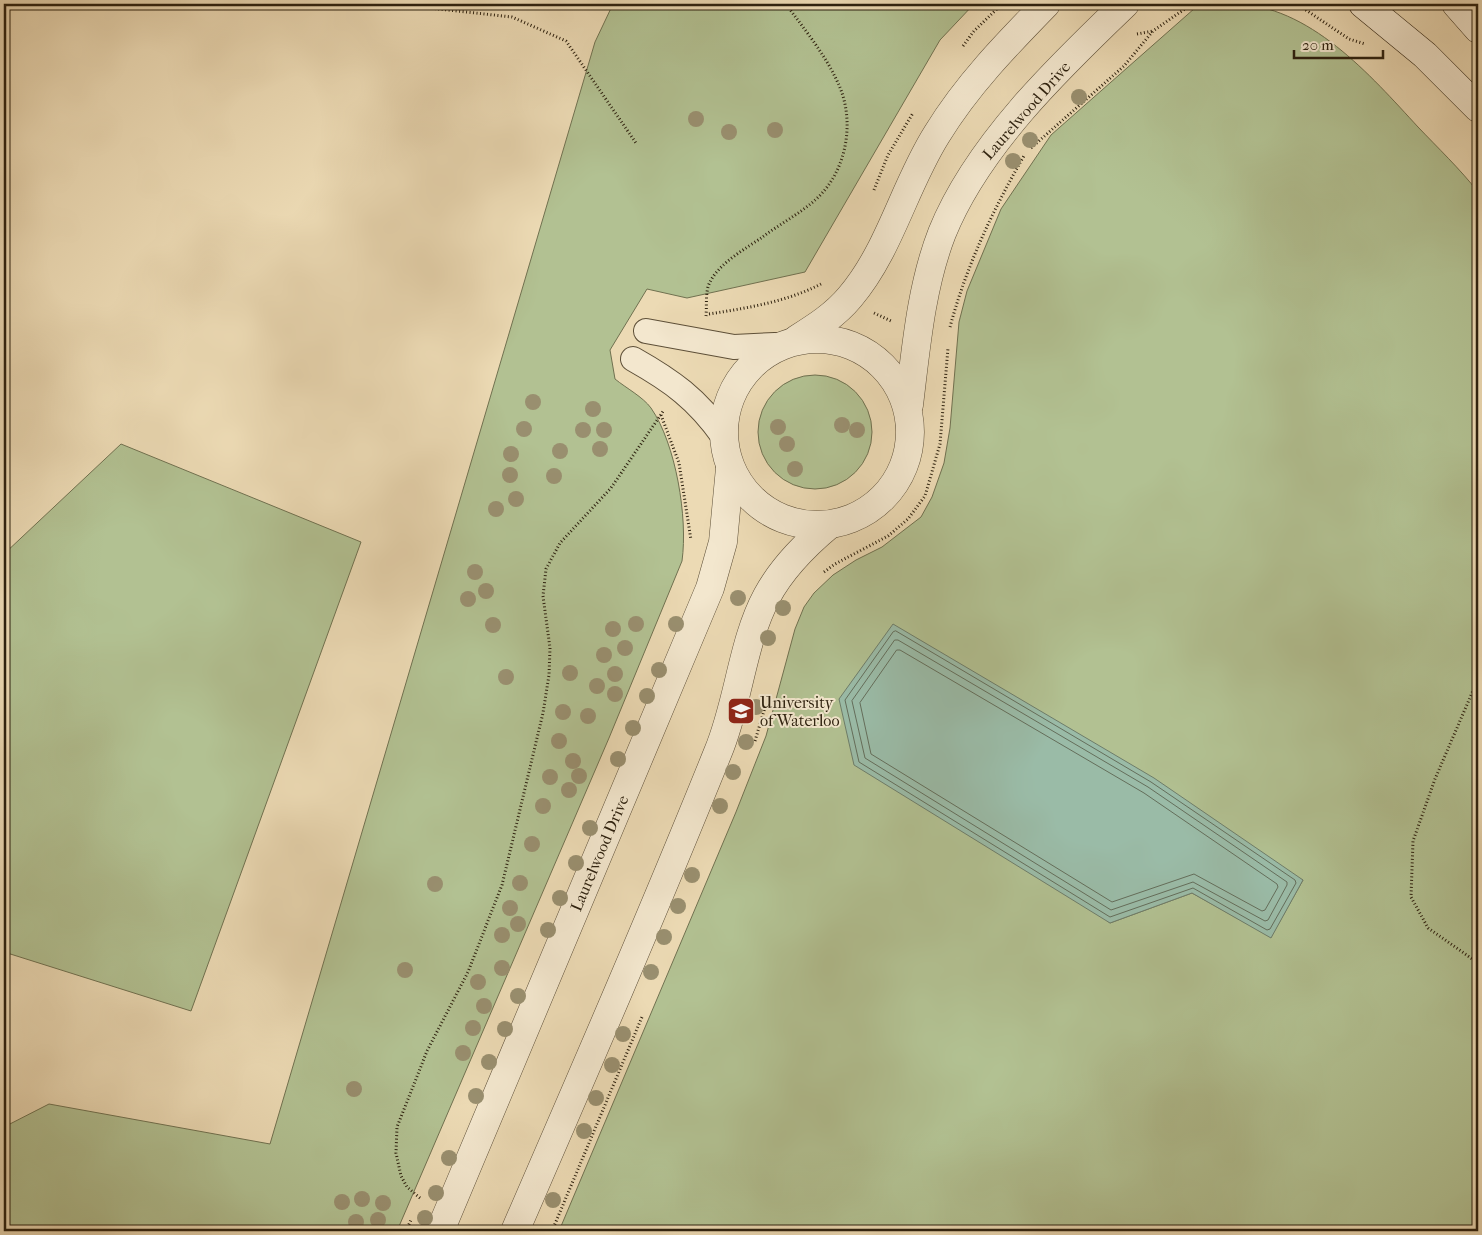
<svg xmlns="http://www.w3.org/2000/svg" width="1482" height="1235" font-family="'IM FELL French Canon',serif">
  <rect width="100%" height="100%" fill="#ecdab4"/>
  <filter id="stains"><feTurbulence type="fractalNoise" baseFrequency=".004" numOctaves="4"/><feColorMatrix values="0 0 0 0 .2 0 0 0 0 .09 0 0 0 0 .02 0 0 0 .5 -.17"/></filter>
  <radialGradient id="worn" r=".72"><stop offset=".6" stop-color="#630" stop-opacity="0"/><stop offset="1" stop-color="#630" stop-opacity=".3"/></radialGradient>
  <g fill="#b2c192" stroke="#707150" fill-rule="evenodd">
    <path d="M613,4H974L940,40L805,272L687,298L647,289L610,350L615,379C626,388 643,397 651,408C676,444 688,518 682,561L609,738L397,1231H4V1127L49,1104L270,1144L595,42Z"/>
    <path d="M1233,4C1309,4 1371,76 1418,127C1438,148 1460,169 1478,192V1231H559L736,812L766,736L795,629L804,607L814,593L833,575L856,560L882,547L921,517L932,497L944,463L950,428L959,322L967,291L1001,209L1051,135L1195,8ZM839,699L1303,880L1271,937L1192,893L1110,923Z"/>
    <circle cx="815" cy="432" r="57"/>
    <path d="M121,444L361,542L191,1011L4,952V554Z"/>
  </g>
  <path fill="#9abba7" stroke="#6e7d6a" d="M893,624L1154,778L1303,880L1271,938L1192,893L1110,923L854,765L839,699Z"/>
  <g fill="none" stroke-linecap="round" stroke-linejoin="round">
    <g stroke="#646e5b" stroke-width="1">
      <path d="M896,631L1151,782L1295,880L1296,883L1270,929L1267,930L1193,888L1110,917L859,762L845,700L893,632Z"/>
      <path d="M895,640H898L1148,787L1287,882V885L1268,920L1265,921L1193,882L1111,910L865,758L852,701Z"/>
      <path d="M897,650H900L1144,793L1277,884L1278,887L1265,910L1262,911L1194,874L1112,902L871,754L860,703Z"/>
    </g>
    <g stroke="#5d4f38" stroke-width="26">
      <g id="minor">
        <path d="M646,331L734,347L775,345"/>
        <path d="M633,359C672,381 697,399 723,436"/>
      </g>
    </g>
    <g stroke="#5d4f38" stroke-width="29">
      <g id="tertiary">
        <circle cx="817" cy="432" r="93"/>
        <path d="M797,339C816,327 835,315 850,297C890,250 904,186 937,134C967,85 1006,45 1046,4"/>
        <path d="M909,405C916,348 921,287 942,233C977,146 1058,68 1125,4"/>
        <path d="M440,1231L710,588L723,542L730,468"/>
        <path d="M515,1231C584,1072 653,913 718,752C739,702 742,642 767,596C782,568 805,545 829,525"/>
      </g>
    </g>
    <g stroke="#2d210f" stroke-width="29">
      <g id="secondary">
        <path d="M1363,4L1425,55L1478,108"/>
        <path d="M1456,4L1478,29"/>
      </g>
    </g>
    <g stroke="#2d210f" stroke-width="3" stroke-dasharray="1 2.5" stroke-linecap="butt">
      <path d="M393,4L512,17L566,41L636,143"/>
      <path d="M1297,4L1349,39L1365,44"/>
      <path d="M1137,34L1153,31"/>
      <path d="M963,46L974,31L1001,5"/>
      <path d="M1031,148L1124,66L1153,31L1192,4"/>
      <path d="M874,190L888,155L913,113"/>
      <path d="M874,313L891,321"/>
      <path d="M709,314C747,308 786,302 821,284"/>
      <path d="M706,316C707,306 705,291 710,282C720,262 747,248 764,236C780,224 799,214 814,201C847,173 856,121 838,83C825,54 804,29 786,4"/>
      <path d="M950,327C967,264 993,210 1025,154"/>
      <path d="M661,415L679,463L691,540"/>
      <path d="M824,572L835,564L888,536L908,519L925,496L940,444L948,348"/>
      <path d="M1478,679L1435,779L1413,841L1411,897L1428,928L1478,963"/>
      <path d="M755,741L766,704"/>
      <path d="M420,1198L407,1187L401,1176L396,1153L397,1127L427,1051L468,972L502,885L543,713L549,675L550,648L543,596L546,569L560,543L611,488L664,410"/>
      <path d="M406,1231L411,1220"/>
      <path d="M552,1231L642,1017"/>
    </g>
    <use href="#minor" stroke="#f3e7ce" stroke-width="24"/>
    <use href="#tertiary" stroke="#f3e7ce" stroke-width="28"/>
    <use href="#secondary" stroke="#f3e7ce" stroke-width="28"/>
  </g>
  <g fill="#998f6f">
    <circle cx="1079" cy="97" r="8"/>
    <circle cx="696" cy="119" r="8"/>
    <circle cx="775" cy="130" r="8"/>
    <circle cx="729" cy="132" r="8"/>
    <circle cx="1030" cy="140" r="8"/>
    <circle cx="1013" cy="161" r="8"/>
    <circle cx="533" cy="402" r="8"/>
    <circle cx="593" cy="409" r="8"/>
    <circle cx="842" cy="425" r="8"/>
    <circle cx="778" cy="427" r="8"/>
    <circle cx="524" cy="429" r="8"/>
    <circle cx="583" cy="430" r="8"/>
    <circle cx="604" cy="430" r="8"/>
    <circle cx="857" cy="430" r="8"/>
    <circle cx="787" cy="444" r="8"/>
    <circle cx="600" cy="449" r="8"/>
    <circle cx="560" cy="451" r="8"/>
    <circle cx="511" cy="454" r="8"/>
    <circle cx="795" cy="469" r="8"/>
    <circle cx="510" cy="475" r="8"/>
    <circle cx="554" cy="476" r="8"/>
    <circle cx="516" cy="499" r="8"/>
    <circle cx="496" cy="509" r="8"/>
    <circle cx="475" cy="572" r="8"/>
    <circle cx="486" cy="591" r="8"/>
    <circle cx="738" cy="598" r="8"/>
    <circle cx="468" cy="599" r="8"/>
    <circle cx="783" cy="608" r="8"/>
    <circle cx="636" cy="624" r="8"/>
    <circle cx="676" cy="624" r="8"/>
    <circle cx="493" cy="625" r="8"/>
    <circle cx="613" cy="629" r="8"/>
    <circle cx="768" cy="638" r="8"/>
    <circle cx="625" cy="648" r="8"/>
    <circle cx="604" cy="655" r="8"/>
    <circle cx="659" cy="670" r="8"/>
    <circle cx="570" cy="673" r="8"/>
    <circle cx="615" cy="674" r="8"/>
    <circle cx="506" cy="677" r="8"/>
    <circle cx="597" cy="686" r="8"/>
    <circle cx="615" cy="694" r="8"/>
    <circle cx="647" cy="696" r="8"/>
    <circle cx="756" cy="707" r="8"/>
    <circle cx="563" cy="712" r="8"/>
    <circle cx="588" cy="716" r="8"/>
    <circle cx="633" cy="728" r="8"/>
    <circle cx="559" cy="741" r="8"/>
    <circle cx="746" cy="742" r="8"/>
    <circle cx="618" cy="759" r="8"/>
    <circle cx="573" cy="761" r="8"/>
    <circle cx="733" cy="772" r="8"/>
    <circle cx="579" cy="776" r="8"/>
    <circle cx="550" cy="777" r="8"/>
    <circle cx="569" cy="790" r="8"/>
    <circle cx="543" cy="806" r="8"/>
    <circle cx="720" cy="806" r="8"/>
    <circle cx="590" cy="828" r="8"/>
    <circle cx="532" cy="844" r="8"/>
    <circle cx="576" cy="863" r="8"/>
    <circle cx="692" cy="875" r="8"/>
    <circle cx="520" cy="883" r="8"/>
    <circle cx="435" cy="884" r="8"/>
    <circle cx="560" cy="898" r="8"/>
    <circle cx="678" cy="906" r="8"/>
    <circle cx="510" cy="908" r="8"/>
    <circle cx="518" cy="924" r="8"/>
    <circle cx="548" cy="930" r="8"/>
    <circle cx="502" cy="935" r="8"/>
    <circle cx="664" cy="937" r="8"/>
    <circle cx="502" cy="968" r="8"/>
    <circle cx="405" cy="970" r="8"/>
    <circle cx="651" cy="972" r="8"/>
    <circle cx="478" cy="982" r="8"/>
    <circle cx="518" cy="996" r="8"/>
    <circle cx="484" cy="1006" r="8"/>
    <circle cx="473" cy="1028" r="8"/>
    <circle cx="505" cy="1029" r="8"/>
    <circle cx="623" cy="1034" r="8"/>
    <circle cx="463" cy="1053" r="8"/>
    <circle cx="489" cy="1062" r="8"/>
    <circle cx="612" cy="1065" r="8"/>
    <circle cx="354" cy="1089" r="8"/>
    <circle cx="476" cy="1096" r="8"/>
    <circle cx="596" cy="1098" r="8"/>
    <circle cx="584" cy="1131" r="8"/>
    <circle cx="449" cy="1158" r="8"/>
    <circle cx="436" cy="1193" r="8"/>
    <circle cx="362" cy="1199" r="8"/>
    <circle cx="553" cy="1200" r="8"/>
    <circle cx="342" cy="1202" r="8"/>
    <circle cx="383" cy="1203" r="8"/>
    <circle cx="425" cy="1218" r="8"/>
    <circle cx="378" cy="1220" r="8"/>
    <circle cx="356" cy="1222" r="8"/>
  </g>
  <defs>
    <g id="university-square" transform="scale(1.4375)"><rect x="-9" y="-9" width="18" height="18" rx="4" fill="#8f2418" stroke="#f3e7ce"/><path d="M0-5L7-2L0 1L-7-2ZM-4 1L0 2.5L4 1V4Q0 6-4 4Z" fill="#fff"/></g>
  </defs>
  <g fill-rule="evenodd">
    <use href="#university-square" x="741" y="711"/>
  </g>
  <g text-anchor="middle" stroke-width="4" stroke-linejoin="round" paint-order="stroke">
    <g font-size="16" fill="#2d210f" stroke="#f3e7ce">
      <text transform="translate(1026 110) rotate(-49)" y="6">Laurelwood Drive</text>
      <text transform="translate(599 853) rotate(-67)" y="6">Laurelwood Drive</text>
    </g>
    <g font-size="16" fill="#2d210f" stroke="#f3e7ce" text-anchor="start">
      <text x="760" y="708">University<tspan x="760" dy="18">of Waterloo</tspan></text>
    </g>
  </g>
  <rect width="1482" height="1235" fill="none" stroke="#ecdab4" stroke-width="20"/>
  <rect x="5" y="5" width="1472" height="1225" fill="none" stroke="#2d210f" stroke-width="2.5"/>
  <rect x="10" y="10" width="1462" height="1215" fill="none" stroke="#2d210f"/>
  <path d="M1294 50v8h89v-8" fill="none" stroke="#2d210f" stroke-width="2.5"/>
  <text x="1302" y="50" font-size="15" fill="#2d210f" stroke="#f3e7ce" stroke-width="4" paint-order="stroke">20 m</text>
  <rect width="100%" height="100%" filter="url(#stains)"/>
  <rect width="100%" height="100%" fill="url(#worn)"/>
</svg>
